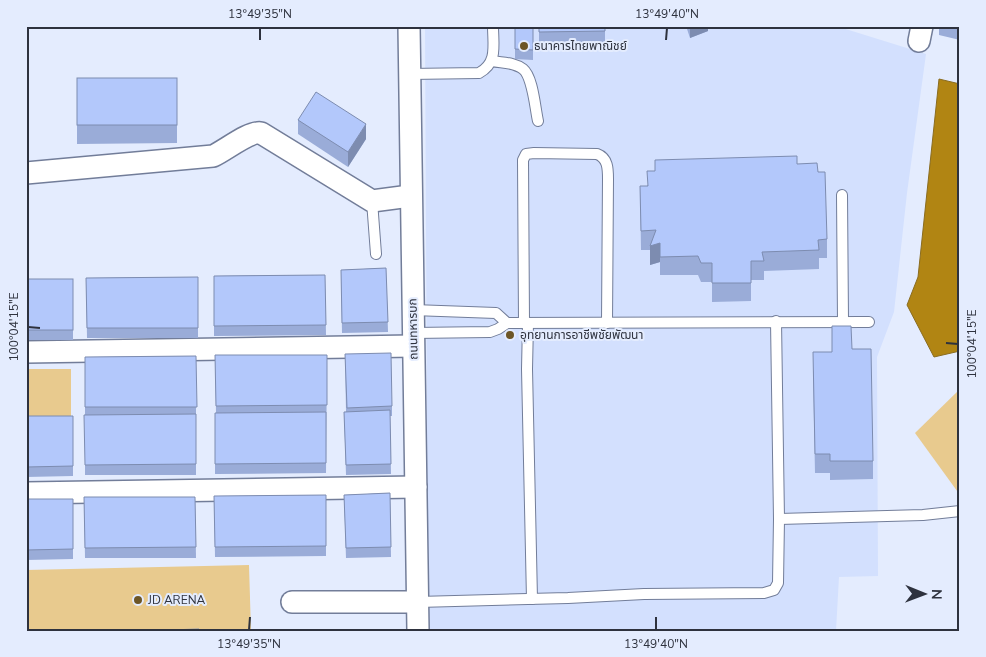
<svg xmlns="http://www.w3.org/2000/svg" width="986" height="657" font-family="'Nunito Sans','Noto Sans Thai',sans-serif">
  <rect width="100%" height="100%" fill="#e4ecfe"/>
  <path fill="#d3e0fe" d="M425,26H836L926,54L907,193L894,312L877,357L878,576L839,577L836,631H428Z"/>
  <g fill="#e8ca8e">
    <path d="M28,369H71V420L28,419Z"/>
    <path d="M960,389V495L915,433Z"/>
    <path d="M249,565L251,631H26V570Z"/>
  </g>
  <path fill="#b18513" stroke="#8a6c20" d="M939,79L960,84V351L934,357L907,305L918,277Z"/>
  <g fill="none" stroke-linecap="round" stroke-linejoin="round">
    <g stroke="#727d99" stroke-width="12">
      <g id="service">
        <path d="M492,61C502,63 514,62 523,69C533,77 535,108 538,121"/>
        <path d="M409,74L479,73C498,63 493,45 493,26"/>
        <path d="M842,195L843,321"/>
        <path d="M372,201L376,254"/>
        <path d="M413,310L496,313L507,323"/>
        <path d="M524,323L523,160L526,154L534,153L597,154C608,158 608,169 608,179L607,323"/>
        <path d="M528,323L527,369L532,599"/>
        <path d="M413,333L490,332L498,329L507,323L869,322"/>
        <path d="M779,519L923,515L960,511"/>
        <path d="M418,602L568,598L644,594L764,593L774,590L778,583L779,519L776,321"/>
      </g>
    </g>
    <g stroke="#727d99" stroke-width="24">
      <g id="minor">
        <path d="M409,26L418,631"/>
        <path d="M919,41L922,26"/>
        <path d="M26,173L213,156C226,150 249,131 261,133L372,201L410,196"/>
        <path d="M26,352L413,346"/>
        <path d="M26,493L416,487"/>
        <path d="M292,602H418"/>
      </g>
    </g>
    <use href="#service" stroke="#fff" stroke-width="10"/>
    <use href="#minor" stroke="#fff" stroke-width="21"/>
  </g>
  <g fill="#9aacd8">
    <path d="M515,26H533V60L515,59Z"/>
    <path d="M539,26H605V45L539,47Z"/>
    <path d="M686,26H708V31L690,38Z"/>
    <path d="M939,26H960V40L939,35Z"/>
    <path d="M77,78H177V143L77,144Z"/>
    <path d="M298,120L366,139L348,167L298,134Z"/>
    <path d="M655,160L797,164L818,172L827,239V258H819V269L764,271V280H751V301L712,302V282H701L698,275H660V262L650,265V250H641L640,186H647L655,171Z"/>
    <path d="M386,268L388,332L342,333L341,270Z"/>
    <path d="M325,275L326,335L214,336V276Z"/>
    <path d="M198,277V338H87L86,278Z"/>
    <rect x="26" y="279" width="47" height="61"/>
    <path d="M852,349L873,461V479L830,480V473H815L813,371L832,352Z"/>
    <path d="M345,354L392,406V416H390L391,474L346,475L344,412H346Z"/>
    <path d="M215,355H327L326,473L215,474V413H216Z"/>
    <path d="M196,356V475H85V357Z"/>
    <path d="M26,359H28V416H73V476L26,477Z"/>
    <path d="M390,493L391,557L346,558L344,495Z"/>
    <path d="M326,495V556L215,557L214,496Z"/>
    <path d="M84,497H195L196,558H85Z"/>
    <path d="M26,499H73V559L26,560Z"/>
  </g>
  <g fill="#7d8cb0">
    <path d="M694,26H708V31L690,38V28Z"/>
    <path d="M366,124V139L348,167V152Z"/>
    <path d="M660,243V262L650,265V246Z"/>
  </g>
  <g fill="#b3c8fb" stroke="#7d8cb0">
    <path d="M515,26H533V50L515,49Z"/>
    <path d="M539,26H605V31L539,32Z"/>
    <rect x="77" y="78" width="100" height="47"/>
    <path d="M316,92L366,124L348,152L298,120Z"/>
    <path d="M797,156V164L817,163L818,172H825L827,239L818,240L819,250L762,252L764,261H751V283H712V263H701L698,256L660,257V243L650,246L656,230L641,231L640,186H648L647,171H655V160Z"/>
    <path d="M386,268L388,322L342,323L341,270Z"/>
    <path d="M325,275L326,325L214,326V276Z"/>
    <path d="M198,277V328H87L86,278Z"/>
    <rect x="26" y="279" width="47" height="51"/>
    <path d="M832,326H851L852,349H871L873,461H830V454H815L813,352H832Z"/>
    <path d="M391,353L392,406L347,408L345,354Z"/>
    <path d="M215,355H327V405L216,406Z"/>
    <path d="M196,356L197,407H85V357Z"/>
    <rect x="26" y="359" width="2" height="50"/>
    <path d="M390,410L391,464L346,465L344,412Z"/>
    <path d="M326,412V463L215,464V413Z"/>
    <path d="M196,414V464L85,465L84,415Z"/>
    <path d="M26,416H73V466L26,467Z"/>
    <path d="M390,493L391,547L346,548L344,495Z"/>
    <path d="M326,495V546L215,547L214,496Z"/>
    <path d="M84,497H195L196,547L85,548Z"/>
    <path d="M26,499H73V549L26,550Z"/>
    <path d="M199,629V631H137Z"/>
  </g>
  <path fill="none" stroke="#2e323e" stroke-width="2" d="M260,40V28M666,40L667,28M28,327L40,328M946,343L958,344M249,630L250,617M656,630V617"/>
  <g fill="#6d5626" stroke="#e4ecfe" stroke-width="2">
    <circle cx="524" cy="46" r="5"/>
    <circle cx="510" cy="335" r="5"/>
    <circle cx="138" cy="600" r="5"/>
  </g>
  <g text-anchor="middle" stroke-width="4" stroke-linejoin="round" paint-order="stroke">
    <g font-size="12" fill="#2e323e" stroke="#e4ecfe" text-anchor="start">
      <text x="534" y="50">ธนาคารไทยพาณิชย์</text>
      <text x="520" y="339">อุทยานการอาชีพชัยพัฒนา</text>
      <text x="148" y="604">JD ARENA</text>
    </g>
    <g font-size="12" fill="#2e323e" stroke="#e4ecfe">
      <text transform="translate(413 329) rotate(-91)" y="4">ถนนทหารบก</text>
    </g>
  </g>
  <rect width="986" height="657" fill="none" stroke="#e4ecfe" stroke-width="55"/>
  <g transform="translate(924 594) rotate(91)" stroke="#e4ecfe" stroke-width="4" paint-order="stroke">
  <path d="M0-4L9 19L0 12L-9 19Z" fill="#2e323e"/>
  <text y="-8" font-size="14" font-weight="bold" text-anchor="middle" fill="#2e323e">N</text>
  </g>
  <rect x="28" y="28" width="930" height="602" fill="none" stroke="#2e323e" stroke-width="2"/>
  <g font-size="12" text-anchor="middle" fill="#2e323e">
    <text x="260" y="18">13°49'35"N</text>
    <text x="667" y="18">13°49'40"N</text>
    <text transform="translate(14 327) rotate(-90)" y="4">100°04'15"E</text>
    <text transform="translate(972 344) rotate(-90)" y="4">100°04'15"E</text>
    <text x="249" y="648">13°49'35"N</text>
    <text x="656" y="648">13°49'40"N</text>
  </g>
</svg>
